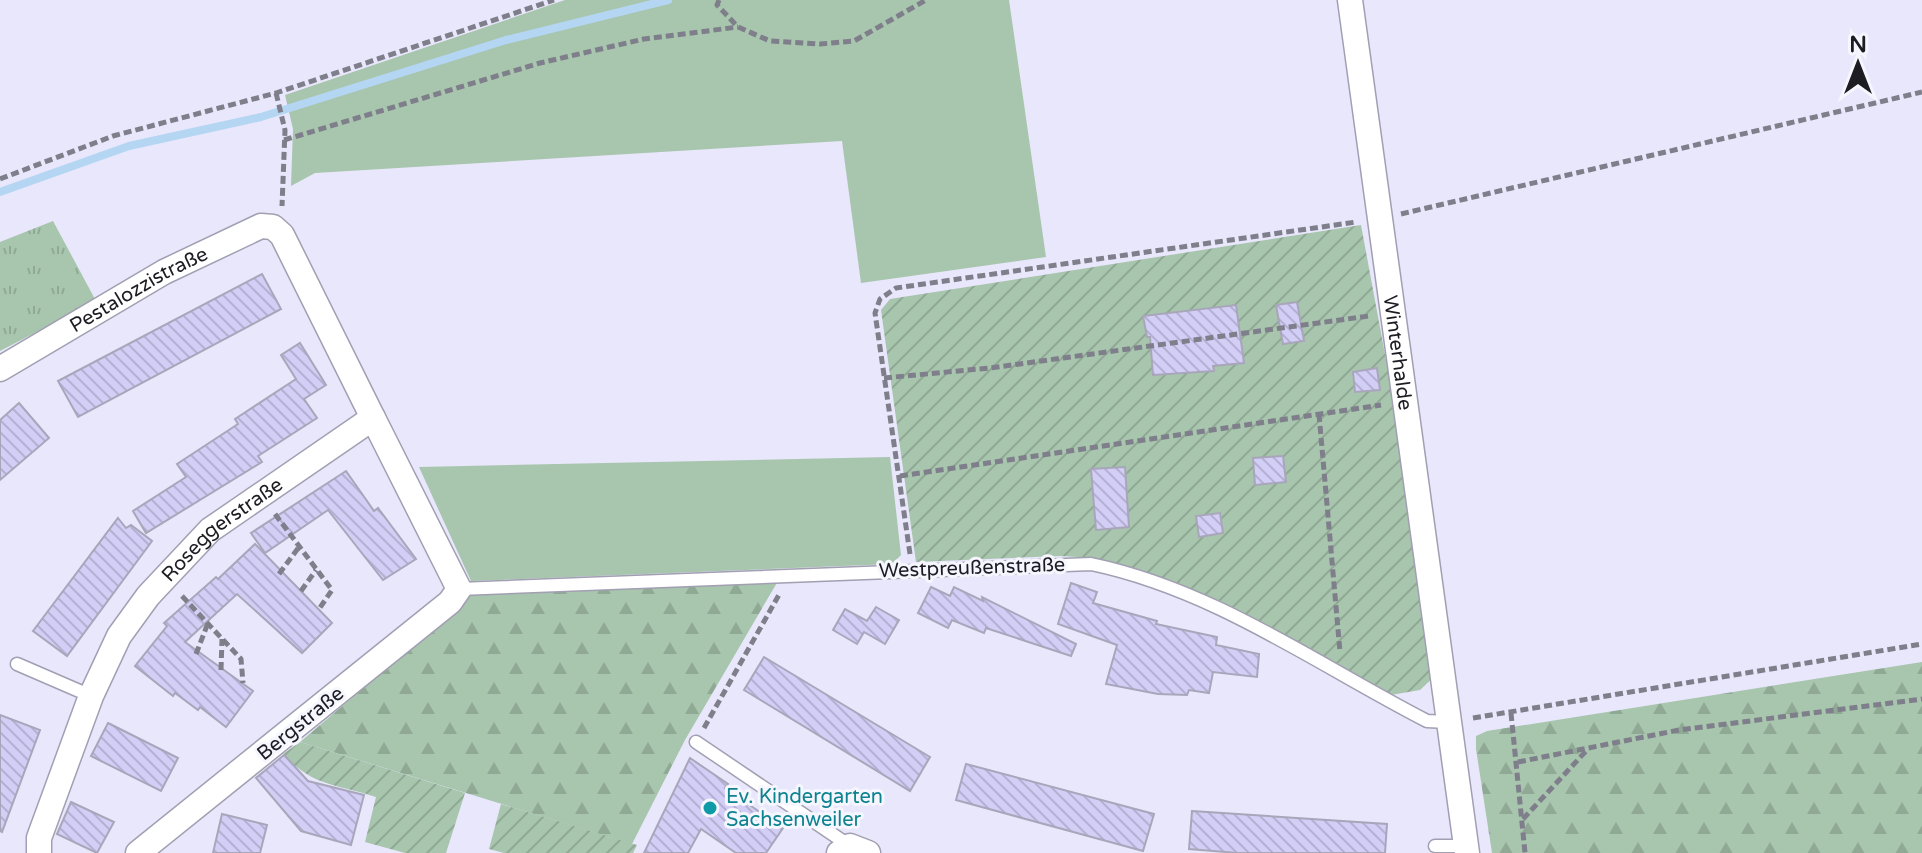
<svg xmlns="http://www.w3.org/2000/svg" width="1922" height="853" font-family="'Varela Round',sans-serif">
  <defs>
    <pattern id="forest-firs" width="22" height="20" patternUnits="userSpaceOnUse" patternTransform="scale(2)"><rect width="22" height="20" fill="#a8c5ae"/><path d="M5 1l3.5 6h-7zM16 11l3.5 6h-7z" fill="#90a995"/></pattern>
    <pattern id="park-tufts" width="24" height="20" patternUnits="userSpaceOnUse" patternTransform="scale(2)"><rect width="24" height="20" fill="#a8c5ae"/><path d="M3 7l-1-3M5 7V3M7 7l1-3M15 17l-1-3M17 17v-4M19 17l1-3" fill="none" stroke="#90a995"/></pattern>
    <pattern id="garden-furrows" width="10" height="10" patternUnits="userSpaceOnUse" patternTransform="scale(2)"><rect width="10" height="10" fill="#a8c5ae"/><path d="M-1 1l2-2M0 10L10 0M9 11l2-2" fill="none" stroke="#90a995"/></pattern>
    <pattern id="building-back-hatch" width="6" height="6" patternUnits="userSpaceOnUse" patternTransform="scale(2)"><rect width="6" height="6" fill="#d3cef6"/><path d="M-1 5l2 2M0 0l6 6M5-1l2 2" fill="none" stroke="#b5b0d3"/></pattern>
  </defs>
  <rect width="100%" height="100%" fill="#e9e7fb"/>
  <g fill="#a8c5ae">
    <path d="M565,0H1009L1046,257L861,283L842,141L315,173L291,186L293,129L285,95Z"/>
    <path d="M890,457L901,555L892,564L471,581L419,467Z"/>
  </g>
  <g fill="url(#forest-firs)">
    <path d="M778,581L685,740L632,844L300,742L467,600L466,594Z"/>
    <path d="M1922,662V853H1492L1476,749V736L1487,731Z"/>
  </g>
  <path fill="url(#park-tufts)" d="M53,221L96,301L0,351V242Z"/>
  <g fill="url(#garden-furrows)">
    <path d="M1361,225L1407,473L1436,675L1420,690L1391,695L1220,601L1130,567L1095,558L1060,556L916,562L881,310L890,299Z"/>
    <path d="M300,742L465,793L446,853H405L365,842L376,797C337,784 313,787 283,754Z"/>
    <path d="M501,804L637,845L633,853H504L489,849Z"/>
  </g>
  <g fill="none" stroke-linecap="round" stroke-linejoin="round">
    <path stroke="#b4d6f3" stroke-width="8" d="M0,192L129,146L261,117L506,40L668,0"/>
  </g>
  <g fill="url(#building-back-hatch)" stroke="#a8a6ba" stroke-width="2">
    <path d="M262,274L281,309L78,417L58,381Z"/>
    <path d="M1297,302L1304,341L1283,344L1276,305Z"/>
    <path d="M1236,305L1244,363L1213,366L1214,371L1153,375L1150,337H1147L1143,316Z"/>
    <path d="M300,343L326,385L304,399L317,418L258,456L262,462L146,533L133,511L186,477L177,464L238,424L235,419L296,379L281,355Z"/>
    <path d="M1377,368L1380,390L1355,392L1353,372Z"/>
    <path d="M19,403L49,438L0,480V420Z"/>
    <path d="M1283,456L1286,482L1255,485L1253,458Z"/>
    <path d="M1125,467L1129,527L1096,530L1091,469Z"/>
    <path d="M346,471L374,511L378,508L416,559L383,580L328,510L265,553L251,533Z"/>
    <path d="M1220,513L1223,533L1199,537L1196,516Z"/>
    <path d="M118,518L126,528L131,525L152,541L67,656L33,631Z"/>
    <path d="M255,544L332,623L302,653L237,594L185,642L253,691L226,727L200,707L198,710L175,693L173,696L135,666L167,626L164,623L216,577L218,579Z"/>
    <path d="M1071,583L1097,592L1093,603L1157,621L1156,624L1217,637L1216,645L1259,654L1257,677L1213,672L1209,693L1189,690L1187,695L1158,694L1106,684L1117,645L1058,624Z"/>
    <path d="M931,587L950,596L954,587L983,601L982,597L1076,644L1071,656L986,628L984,633L952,620L948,628L918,613Z"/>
    <path d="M876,607L899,620L885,644L864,632L857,644L833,630L845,609L867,621Z"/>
    <path d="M764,657L930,757L910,791L744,690Z"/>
    <path d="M0,715L40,730L2,832L0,831Z"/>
    <path d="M108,723L178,758L161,791L91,756Z"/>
    <path d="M284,755L308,781L364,795L351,845L301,831L256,778Z"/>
    <path d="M690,758L728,784L725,788L783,828L766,853H736L701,829L688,853H644Z"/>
    <path d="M966,764L1154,814L1143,851L956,800Z"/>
    <path d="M71,802L114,822L97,853L57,834Z"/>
    <path d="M1192,811L1387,824L1385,853H1238L1189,849Z"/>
    <path d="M222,814L267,825L260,853H213Z"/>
  </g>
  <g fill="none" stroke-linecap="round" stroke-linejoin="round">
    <g stroke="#a19fb2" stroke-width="15">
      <g id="lane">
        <path d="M459,589L1091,564C1215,590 1316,664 1427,721L1448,722"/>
        <path d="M17,664L91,696"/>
        <path d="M696,742L850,846"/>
        <path d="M1435,846H1466"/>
      </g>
    </g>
    <g stroke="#a19fb2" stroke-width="27">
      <g id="street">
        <path id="s1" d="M1350,0L1467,853"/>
        <path id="s2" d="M0,369L164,272L261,226L273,227L282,235L373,418"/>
        <path id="s3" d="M39,853V838L91,696L119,636L148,596L210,530L373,418L459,589L450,602L138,853"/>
        <path d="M839,853L850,846L868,853"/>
      </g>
    </g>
    <g stroke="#7f7e8b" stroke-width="5" stroke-dasharray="8 4" stroke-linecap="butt">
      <path d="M719,0L717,5L738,27L770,41L820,44L854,41L926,0"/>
      <path d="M276,93L285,130L282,206"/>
      <path d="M284,140L540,63L644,39L738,27"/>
      <path d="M0,179L113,136L276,93L554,0"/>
      <path d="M1401,214L1922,92"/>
      <path d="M884,378L990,368L1369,316"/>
      <path d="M1319,414L1340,652"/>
      <path d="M900,476L1381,405"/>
      <path d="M275,514L332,590L319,609"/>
      <path d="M910,554L875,313L880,299L896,288L1356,222"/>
      <path d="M279,574L299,547"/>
      <path d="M301,591L316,570"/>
      <path d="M182,596L241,659L243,683"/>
      <path d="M196,654L208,623"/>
      <path d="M221,670L222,639"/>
      <path d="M1511,713L1525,853"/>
      <path d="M1473,718L1922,644"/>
      <path d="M704,728L780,593"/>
      <path d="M1518,762L1679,730L1922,699"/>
      <path d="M1523,819L1587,750"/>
    </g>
    <use href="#lane" stroke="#fff" stroke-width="12"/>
    <use href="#street" stroke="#fff" stroke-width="24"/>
  </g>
  <circle fill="#0f9aa8" stroke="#f6f6fe" stroke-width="3" cx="710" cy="808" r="8"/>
  <g text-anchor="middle" stroke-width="6" stroke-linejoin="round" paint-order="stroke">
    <g font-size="20" fill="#1d1c23" stroke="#f6f6fe">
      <text dy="7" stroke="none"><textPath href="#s2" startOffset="160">Pestalozzistraße</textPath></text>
      <text dy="7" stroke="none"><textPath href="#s1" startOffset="356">Winterhalde</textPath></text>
      <text dy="7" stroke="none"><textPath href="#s3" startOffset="382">Roseggerstraße</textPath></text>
      <text transform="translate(972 567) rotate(-2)" y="7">Westpreußenstraße</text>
      <text transform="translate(300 723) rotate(-39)" y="7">Bergstraße</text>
    </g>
    <g font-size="20" fill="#0d838f" stroke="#f6f6fe" text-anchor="start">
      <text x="726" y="803">Ev. Kindergarten<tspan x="726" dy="23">Sachsenweiler</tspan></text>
    </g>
  </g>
  <g transform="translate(1858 64)" stroke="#f6f6fe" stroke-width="6" paint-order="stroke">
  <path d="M0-6L14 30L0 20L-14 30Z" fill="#1d1c23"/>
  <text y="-12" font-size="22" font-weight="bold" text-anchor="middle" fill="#1d1c23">N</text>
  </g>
</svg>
